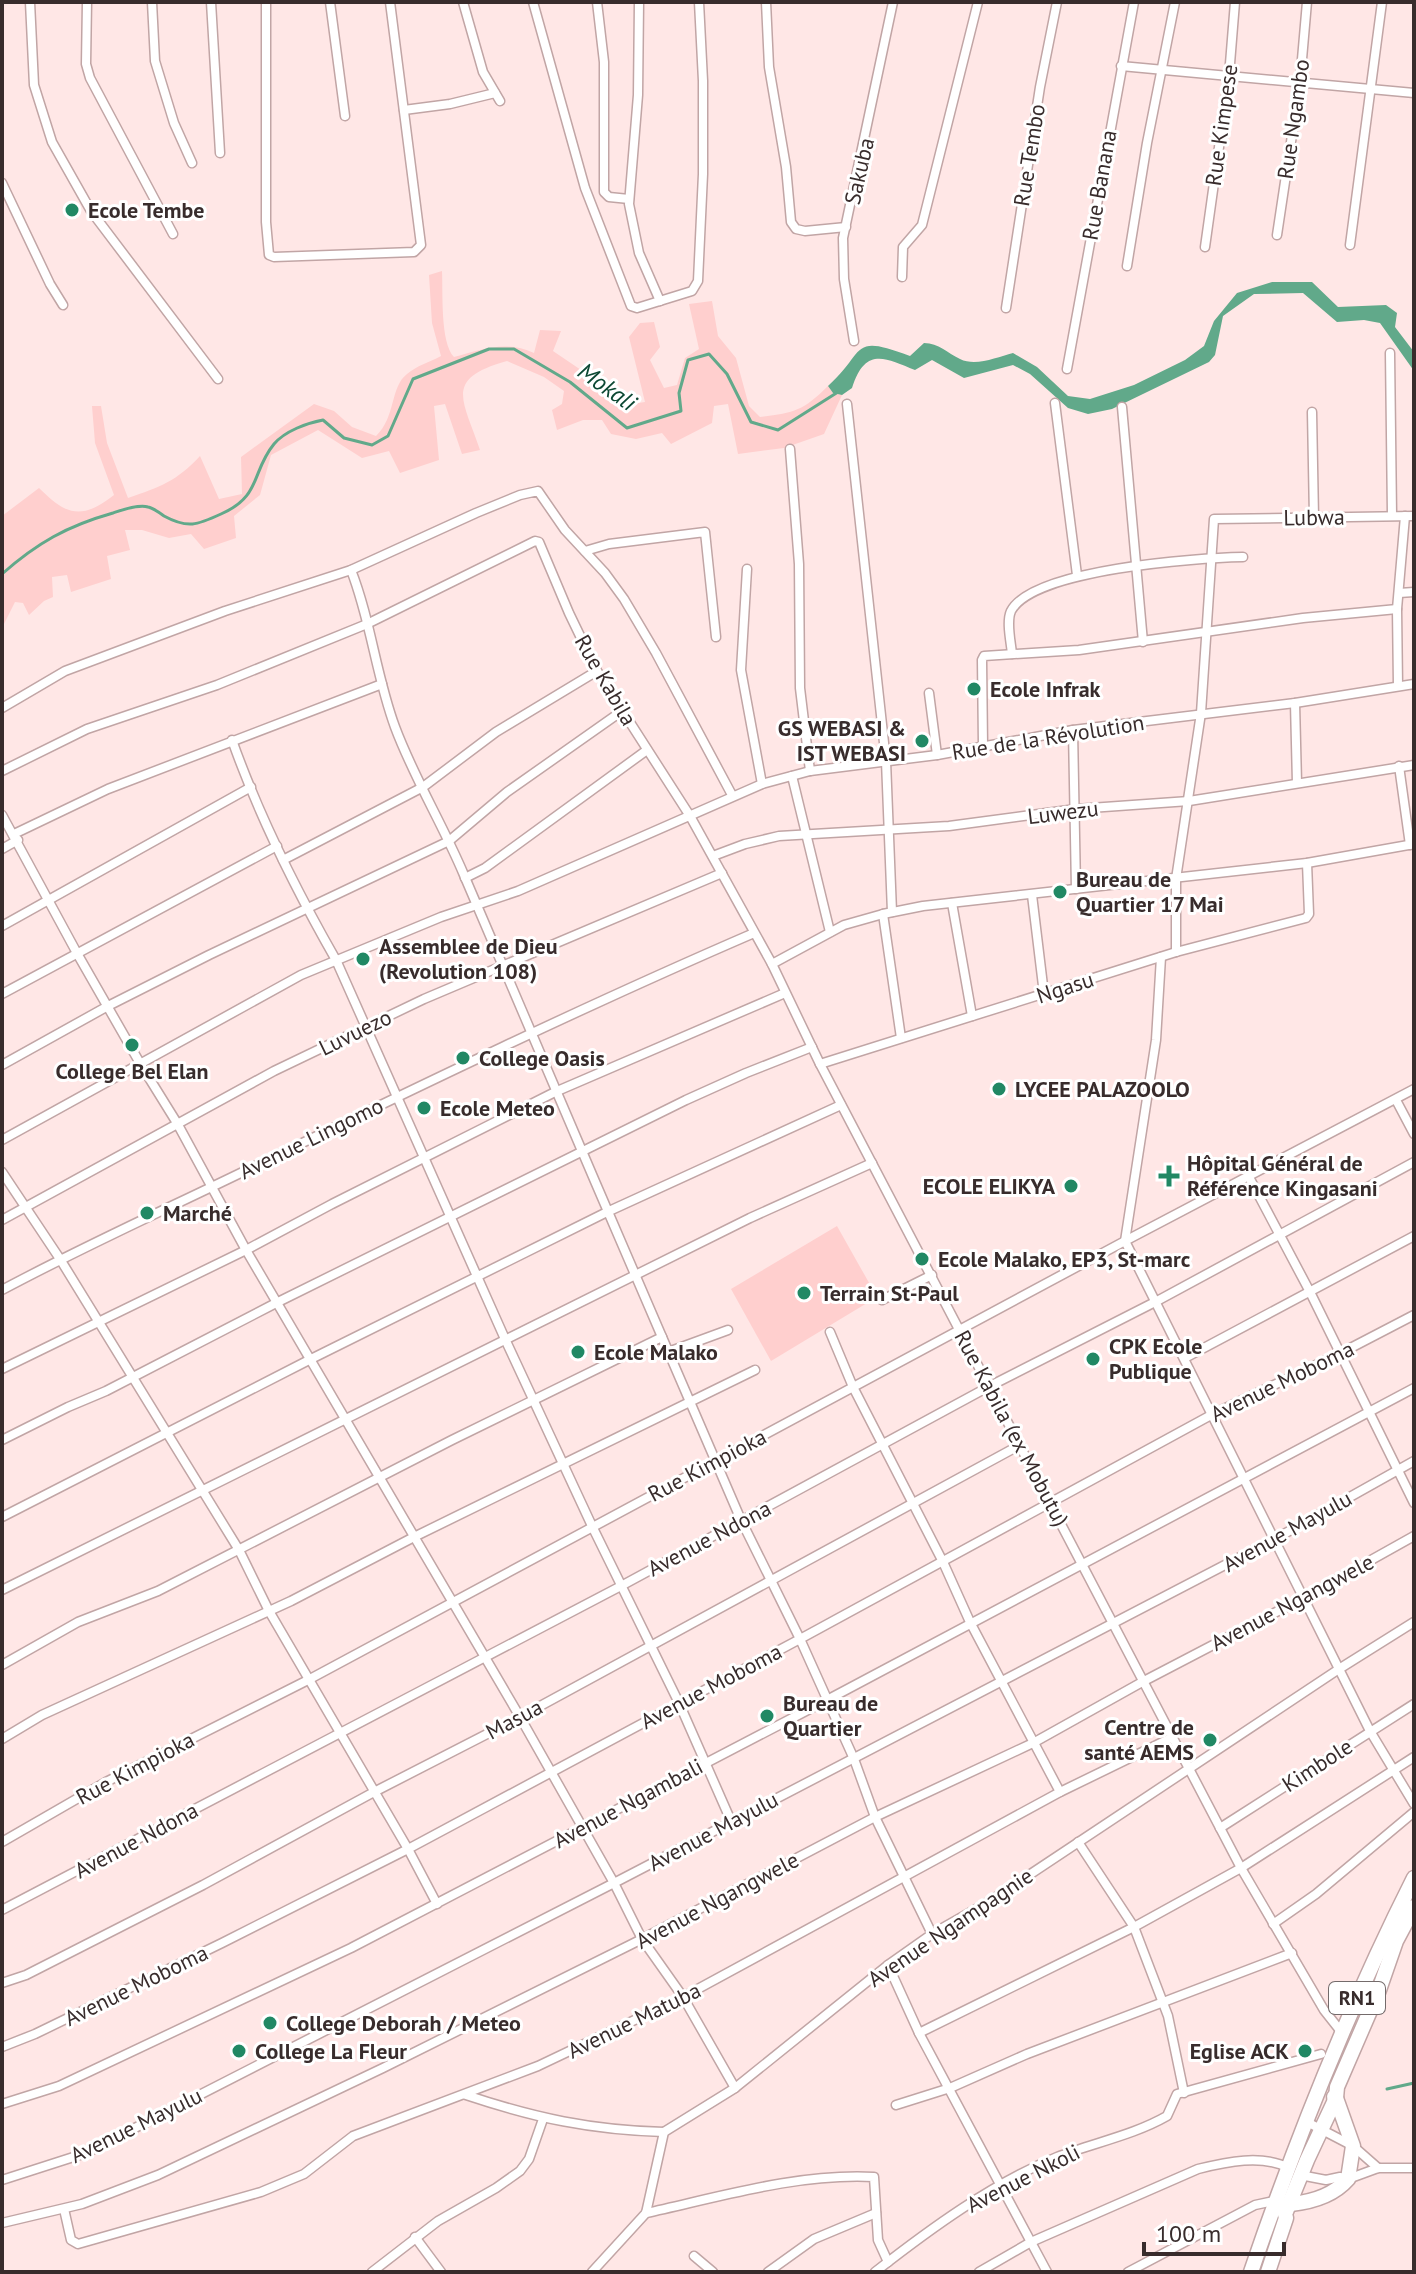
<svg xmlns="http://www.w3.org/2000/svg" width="1416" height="2274" font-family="'PT Sans',sans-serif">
  <rect width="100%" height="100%" fill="#ffe7e6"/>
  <g fill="#ffcfce">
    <path d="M442,271C443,291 440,343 454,357C483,349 506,340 534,353L540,330L561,331L553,351L612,391L620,406L645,402L629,337L640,323L654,322L660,347L650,360L664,388L677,385L685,358L699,349L689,304L712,301L718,336L736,358L749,406L760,417C794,413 803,411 828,386L833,393L842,395L824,434L784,448L738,454L728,404L714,406L712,423L671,444L662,433L636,439L611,434L602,420H583L557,430L552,410L562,404L564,391L544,377L507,361C443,379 463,399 480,450L462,454L445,404L434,406L439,460L400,473L389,451L362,458L318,430L271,455L260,495L234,516L236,538L204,549L191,534L169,538L142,530H125L130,550L107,556L111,579L71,592L67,575L52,577L53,597L44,601L29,615L23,603L15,602L2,628V516L39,488C67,516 82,520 114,495L95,443L92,406H101L107,443L128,498C160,487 177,481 200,456L219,499L242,494L241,457L314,404L334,411L352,427L376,436C396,417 390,387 407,374C416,366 430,362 441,356L432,323L429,275Z"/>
    <path d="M837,1226L877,1297L771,1361L731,1289Z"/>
  </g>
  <path fill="#61a98a" d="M1272,282H1312L1338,307L1386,305L1397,313L1395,327L1414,352V371L1380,323L1364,320L1337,322L1303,293L1254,294L1223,316L1215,355L1209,362L1112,409L1088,414L1068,408L1030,374L1013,365L964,378L932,360L915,370C884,357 865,347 852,388L842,395L833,393L828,386C867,351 849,333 910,356L924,343C939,343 947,353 960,359C976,367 997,357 1013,353L1037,367L1068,396L1090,399L1134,385L1185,360L1204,346L1214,321L1237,293Z"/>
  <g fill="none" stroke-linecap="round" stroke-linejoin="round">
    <g stroke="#61a98a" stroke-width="3">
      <path d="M2,574C37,543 67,526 113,513C122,510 138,504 148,507C153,508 160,513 164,516C188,529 197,525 221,514C262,496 251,472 274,444C285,431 307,423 323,420L344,438L372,445L388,436L413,379L489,349H514L570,382L627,428L681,411L679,393L688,360L709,354L727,374L751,422L778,430L838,392"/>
      <path d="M1387,2089L1414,2083"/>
    </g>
    <g stroke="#c1a5a5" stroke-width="11">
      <g id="street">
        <path d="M30,2L34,85L52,142L91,211L218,379"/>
        <path d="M87,2L86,64L90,78L173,234"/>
        <path d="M152,2L155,61L174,123L192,163"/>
        <path d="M211,2L220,153"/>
        <path d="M266,2V222L269,255L274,257L414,252L421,245L390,2"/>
        <path d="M330,2L345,116"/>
        <path d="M463,2L483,72L500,101"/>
        <path d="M533,2L585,188L631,306L637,308L692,291L698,281L703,174V81L699,2"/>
        <path d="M597,2L604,62V192L609,197L629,199"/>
        <path d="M639,2L638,95L629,204L639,253L660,301"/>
        <path d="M766,2L769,67L786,167L791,222L796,229L805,231L846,227"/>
        <path d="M1121,66L1414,93"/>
        <path d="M404,110L450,104L495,93"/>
        <path d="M2,183L50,284L63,305"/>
        <path d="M1277,235L1300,82L1307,2"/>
        <path d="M1350,245L1382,2"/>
        <path d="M1205,247L1229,76L1235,2"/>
        <path d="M1127,266L1147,143L1175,2"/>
        <path d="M902,277L903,247L922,225L978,2"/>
        <path d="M1006,308L1040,87L1057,2"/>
        <path d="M854,341L844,279L843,238L893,2"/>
        <path d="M1390,353L1392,515"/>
        <path d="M1067,369L1134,2"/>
        <path d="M1055,403L1077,575"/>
        <path d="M847,404L886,761L892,912"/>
        <path d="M1122,407L1143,642"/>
        <path d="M1312,412L1314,518"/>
        <path d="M790,449L799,564L800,688L810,771"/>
        <path d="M585,551L609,544L705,532L716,637"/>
        <path d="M747,569L741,670L762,784"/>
        <path d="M351,570C371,621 376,676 395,727C414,778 443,825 464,875C529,1030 596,1183 662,1337"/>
        <path d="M1399,593L1414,592"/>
        <path d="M1012,654C1011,642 1006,622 1011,611C1033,569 1197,558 1243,557"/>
        <path d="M1398,686L1397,609L1405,516"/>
        <path d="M929,693L937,755"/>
        <path d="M1295,703L1297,783"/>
        <path d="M2,708L65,671L225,611L351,570L476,513L520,495L538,491L565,530L605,573L624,599L656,653L732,795"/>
        <path d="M1073,730L1076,889"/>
        <path d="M232,740C259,816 296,890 336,960L505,1339L592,1526L679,1703L731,1821"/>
        <path d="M983,746L982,660L984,656L1079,650L1303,618L1397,609"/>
        <path d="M1399,766L1410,845"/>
        <path d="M2,771L87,729L217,685L367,624L535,541L539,542L569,613L597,671L690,816L772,964L820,1064L1241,1868L1324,2010L1339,2029L1340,2036"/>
        <path d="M792,776L830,932"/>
        <path d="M2,815L78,955L141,1065L177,1123L246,1250L520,1717L614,1883L642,1939L683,1997L735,2088"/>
        <path d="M14,834L108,789L382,684"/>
        <path d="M2,849L18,840"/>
        <path d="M713,856L745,844L779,836L949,826L1076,809L1189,801L1414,765"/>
        <path d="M283,860L423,787L496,732L597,671"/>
        <path d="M465,878L485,868L647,750"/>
        <path d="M1032,895L1044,994"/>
        <path d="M952,903L972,1016"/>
        <path d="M883,914L901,1038"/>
        <path d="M2,926L251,787"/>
        <path d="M1176,952V879L1201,713L1214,519L1414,516"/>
        <path d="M1161,957L1156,1040L1125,1241L1370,1731L1414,1804"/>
        <path d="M772,964L844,925L883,914L923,906L1307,863L1414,844"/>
        <path d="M2,994L277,846"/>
        <path d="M820,1064L1176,952L1306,918L1309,914L1307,863"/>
        <path d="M2,1065L108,1006L209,955L449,841L507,792L622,711"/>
        <path d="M1396,1100L1414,1134"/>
        <path d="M2,1140L301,975L441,917L518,891L762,784L810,771L937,755L1073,730L1295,703L1414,684"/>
        <path d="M2,1172L60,1259L239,1550L269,1611L408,1849L437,1904"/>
        <path d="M1249,1177L1310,1292L1414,1503"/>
        <path d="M2,1220L274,1071L424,999L722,873"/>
        <path d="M2,1290C84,1246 169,1208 253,1167C419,1086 585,1006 754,933"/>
        <path d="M882,1300L932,1275"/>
        <path d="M830,1332L853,1387L943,1562L970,1622L1060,1792"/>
        <path d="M668,1352L728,1330"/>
        <path d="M1185,1358L1414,1236"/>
        <path d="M2,1369L246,1250L332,1204L555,1092L785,993"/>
        <path d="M2,1440L68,1407L106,1391L278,1302L686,1100L746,1073L812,1047"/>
        <path d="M2,1517L311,1359L607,1212L841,1105"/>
        <path d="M2,1590L750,1218L872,1163"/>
        <path d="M2,1665L78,1622L158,1591L452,1440L662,1337L741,1520L800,1639L854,1759L875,1817L932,1934"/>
        <path d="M2,1739L42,1715L291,1601L414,1537L755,1370"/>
        <path d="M1220,1828L1414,1704"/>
        <path d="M2,1842L106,1782L308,1680L1125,1241L1414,1089"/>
        <path d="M1078,1842L1134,1927L1168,2016L1184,2093"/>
        <path d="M2,1910L621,1586L990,1386L1157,1301L1414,1162"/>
        <path d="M1273,1924L1316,1894L1414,1812"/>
        <path d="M888,1965L919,2033L1047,2272"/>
        <path d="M2,1983L26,1975L203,1885L374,1792L520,1717L1020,1445"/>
        <path d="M919,2033L1134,1927L1241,1868L1414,1757"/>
        <path d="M2,2047L35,2034L222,1943L408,1849L800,1639L1213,1414L1339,1354L1414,1315"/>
        <path d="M466,2095C535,2118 591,2130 664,2132"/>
        <path d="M2,2104L59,2086L351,1948L827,1700L1414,1388"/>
        <path d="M896,2105L950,2088L1027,2054L1292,1953"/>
        <path d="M1305,2121L1353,2146L1378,2168"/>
        <path d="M1300,2175L1326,2180L1340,2177L1348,2179L1378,2168H1414"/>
        <path d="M2,2180L86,2153L614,1883L1275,1539L1414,1461"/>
        <path d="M64,2209L71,2240L78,2244L261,2192L304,2174L353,2136L538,2066L683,1997L1060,1792L1173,1737"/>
        <path d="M646,2213C719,2197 798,2173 874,2177L878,2240L888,2262"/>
        <path d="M2,2223L82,2204L158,2175L383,2068L642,1939L875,1817L1033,1743L1144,1681L1305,1597L1414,1536"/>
        <path d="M415,2237L441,2272"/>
        <path d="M694,2256L713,2272"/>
        <path d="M372,2272L438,2221L496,2188L520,2171L529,2159L543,2119"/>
        <path d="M592,2272L646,2213L664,2132L735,2088L888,1965L932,1934L990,1901L1339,1669L1414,1622"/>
        <path d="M768,2272L814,2239L876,2213"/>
        <path d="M875,2272C930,2229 993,2183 1057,2157C1093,2143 1134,2135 1167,2116L1177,2094L1321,2054"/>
        <path d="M979,2272L1031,2242L1198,2169C1226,2162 1262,2154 1289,2168"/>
        <path d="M1128,2272L1255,2205L1278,2200"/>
      </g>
    </g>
    <g stroke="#c1a5a5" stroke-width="17">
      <g id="highway">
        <path d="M1291,2204C1311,2202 1334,2195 1348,2179L1353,2146L1336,2098L1334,2097"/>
        <path d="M1251,2272C1297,2137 1350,2005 1414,1878"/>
        <path d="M1268,2272L1286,2218L1285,2214L1307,2160L1336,2098L1337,2087L1379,1990L1396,1941L1414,1907"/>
      </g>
    </g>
    <use href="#street" stroke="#fff" stroke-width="8"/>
    <use href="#highway" stroke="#fff" stroke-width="14"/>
  </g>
  <g fill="#218864" stroke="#fff" stroke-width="3">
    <circle cx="72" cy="210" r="8"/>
    <circle cx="974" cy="689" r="8"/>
    <circle cx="922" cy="741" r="8"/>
    <circle cx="1060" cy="892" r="8"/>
    <circle cx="363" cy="959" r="8"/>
    <circle cx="132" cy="1045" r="8"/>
    <circle cx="463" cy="1058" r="8"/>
    <circle cx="999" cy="1089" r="8"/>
    <circle cx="424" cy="1108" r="8"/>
    <path d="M1165 1164h8v8h8v8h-8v8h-8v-8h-8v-8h8z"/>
    <circle cx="1071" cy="1186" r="8"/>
    <circle cx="147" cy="1213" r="8"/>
    <circle cx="922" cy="1259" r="8"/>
    <circle cx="804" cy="1293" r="8"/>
    <circle cx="578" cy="1352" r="8"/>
    <circle cx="1093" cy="1359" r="8"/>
    <circle cx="767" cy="1716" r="8"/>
    <circle cx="1210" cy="1740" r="8"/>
    <circle cx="270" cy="2023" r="8"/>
    <circle cx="239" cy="2051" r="8"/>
    <circle cx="1305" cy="2051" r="8"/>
  </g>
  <g text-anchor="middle" stroke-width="6" stroke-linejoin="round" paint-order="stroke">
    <rect fill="#fff" stroke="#746b6b" stroke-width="2" x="1329" y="1982" width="56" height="32" rx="6"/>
    <g font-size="20" font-weight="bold" fill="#382c2c">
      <text x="1357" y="2005">RN1</text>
    </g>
    <g font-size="22" fill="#382c2c" stroke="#fff">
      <text transform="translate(1293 119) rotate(-82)" y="8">Rue Ngambo</text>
      <text transform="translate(1221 125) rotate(-82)" y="8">Rue Kimpese</text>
      <text transform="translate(1029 155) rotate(-81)" y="8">Rue Tembo</text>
      <text transform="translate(859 171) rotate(-77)" y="8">Sakuba</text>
      <text transform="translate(1099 185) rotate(-80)" y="8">Rue Banana</text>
      <text transform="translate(1314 517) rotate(-1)" y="8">Lubwa</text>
      <text transform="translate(606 680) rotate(60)" y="8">Rue Kabila</text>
      <text transform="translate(1048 737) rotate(-9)" y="8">Rue de la Révolution</text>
      <text transform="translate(1063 812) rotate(-7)" y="8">Luwezu</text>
      <text transform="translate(1065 987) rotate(-18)" y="8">Ngasu</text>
      <text transform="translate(355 1032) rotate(-26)" y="8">Luvuezo</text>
      <text transform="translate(311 1138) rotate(-26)" y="8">Avenue Lingomo</text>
      <text transform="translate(1282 1381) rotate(-26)" y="8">Avenue Moboma</text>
      <text transform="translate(1012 1428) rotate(62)" y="8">Rue Kabila (ex Mobutu)</text>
      <text transform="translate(707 1465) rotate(-28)" y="8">Rue Kimpioka</text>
      <text transform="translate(1287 1531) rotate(-29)" y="8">Avenue Mayulu</text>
      <text transform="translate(709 1538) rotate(-28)" y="8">Avenue Ndona</text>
      <text transform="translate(1292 1602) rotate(-28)" y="8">Avenue Ngangwele</text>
      <text transform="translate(711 1686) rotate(-28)" y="8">Avenue Moboma</text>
      <text transform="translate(514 1719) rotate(-28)" y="8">Masua</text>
      <text transform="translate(1317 1765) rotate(-33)" y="8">Kimbole</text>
      <text transform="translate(135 1768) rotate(-28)" y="8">Rue Kimpioka</text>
      <text transform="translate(628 1803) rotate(-28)" y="8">Avenue Ngambali</text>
      <text transform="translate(713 1831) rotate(-28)" y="8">Avenue Mayulu</text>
      <text transform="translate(136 1840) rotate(-28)" y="8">Avenue Ndona</text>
      <text transform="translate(717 1900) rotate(-28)" y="8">Avenue Ngangwele</text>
      <text transform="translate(950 1927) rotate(-34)" y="8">Avenue Ngampagnie</text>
      <text transform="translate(136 1985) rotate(-26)" y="8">Avenue Moboma</text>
      <text transform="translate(634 2020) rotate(-26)" y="8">Avenue Matuba</text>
      <text transform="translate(136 2125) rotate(-26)" y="8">Avenue Mayulu</text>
      <text transform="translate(1023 2178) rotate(-27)" y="8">Avenue Nkoli</text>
    </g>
    <g font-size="22" font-weight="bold" fill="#382c2c" stroke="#fff" text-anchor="start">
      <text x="88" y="218">Ecole Tembe</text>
      <text x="990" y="697">Ecole Infrak</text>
      <text x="906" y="736" text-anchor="end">GS WEBASI &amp;<tspan x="906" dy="25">IST WEBASI</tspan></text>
      <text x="1076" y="887">Bureau de<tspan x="1076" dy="25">Quartier 17 Mai</tspan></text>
      <text x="379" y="954">Assemblee de Dieu<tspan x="379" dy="25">(Revolution 108)</tspan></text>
      <text x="479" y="1066">College Oasis</text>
      <text x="132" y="1079" text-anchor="middle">College Bel Elan</text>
      <text x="1015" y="1097">LYCEE PALAZOOLO</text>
      <text x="440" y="1116">Ecole Meteo</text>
      <text x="1187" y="1171">Hôpital Général de<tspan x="1187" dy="25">Référence Kingasani</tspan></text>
      <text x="1055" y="1194" text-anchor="end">ECOLE ELIKYA</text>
      <text x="163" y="1221">Marché</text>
      <text x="938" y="1267">Ecole Malako, EP3, St-marc</text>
      <text x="820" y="1301">Terrain St-Paul</text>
      <text x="1109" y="1354">CPK Ecole<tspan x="1109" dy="25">Publique</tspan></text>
      <text x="594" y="1360">Ecole Malako</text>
      <text x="783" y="1711">Bureau de<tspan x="783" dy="25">Quartier</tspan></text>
      <text x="1194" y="1735" text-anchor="end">Centre de<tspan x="1194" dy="25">santé AEMS</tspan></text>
      <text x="286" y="2031">College Deborah / Meteo</text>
      <text x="255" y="2059">College La Fleur</text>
      <text x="1289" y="2059" text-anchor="end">Eglise ACK</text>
    </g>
    <g font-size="24" font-style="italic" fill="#0c4833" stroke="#fff">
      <text transform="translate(607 387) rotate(35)" y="8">Mokali</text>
    </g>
  </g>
  <rect width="1416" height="2274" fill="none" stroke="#382c2c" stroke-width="8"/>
  <path d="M1144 2242v12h140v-12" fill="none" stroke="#382c2c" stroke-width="4"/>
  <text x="1156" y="2242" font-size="24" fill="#382c2c" stroke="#ffffff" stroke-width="6" paint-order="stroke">100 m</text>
</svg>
